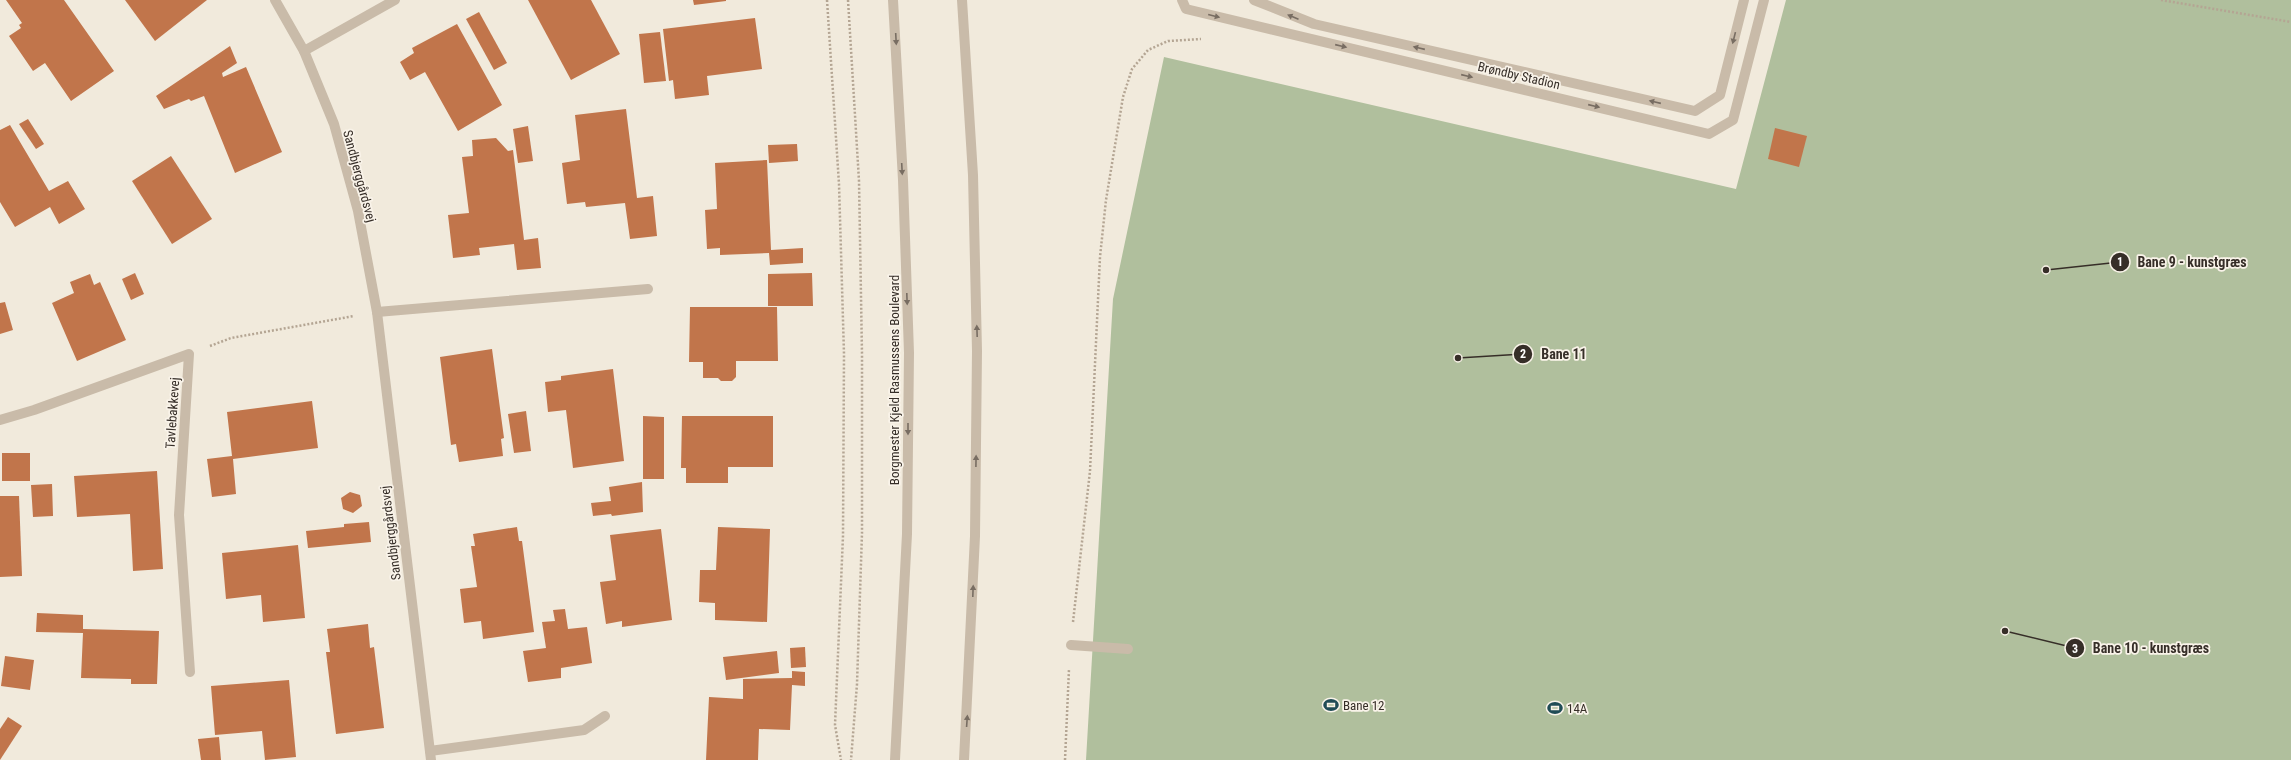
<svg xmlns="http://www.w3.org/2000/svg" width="2291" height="760" font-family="'Roboto Condensed',sans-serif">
  <rect width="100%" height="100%" fill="#f1eadc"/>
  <path fill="#b0bf9d" d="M1786,0H2291V760H1086L1113,299L1164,57L1736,189Z"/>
  <g fill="#c1754b">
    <path d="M6,0H64L114,71L71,101L45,63L33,71L9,36L21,28L19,25L22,23Z"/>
    <path d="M125,0H207L155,41Z"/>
    <path d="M528,0H591L620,54L571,80Z"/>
    <path d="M693,0H726V1L694,5Z"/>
    <path d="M479,12L507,63L494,70L466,19Z"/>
    <path d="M755,18L762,69L707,76L709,95L675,99L673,80L669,81L663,29Z"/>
    <path d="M457,24L502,105L458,131L425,72L410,80L400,62L414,53L412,48Z"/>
    <path d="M660,32L666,81L644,83L639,34Z"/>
    <path d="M230,46L237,63L222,73L223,77L246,67L282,152L235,173L204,96L191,101L189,99L164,109L156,96Z"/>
    <path d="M626,109L637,198L653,196L657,236L630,239L625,203L586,207L585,202L567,204L562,163L580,160L575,115Z"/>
    <path d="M28,119L44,144L36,149L19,124Z"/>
    <path d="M10,125L49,191L68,181L85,209L59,224L50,207L15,227L0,202V130Z"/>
    <path d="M528,126L533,161L518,163L513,129Z"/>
    <path d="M1775,128L1807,136L1799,167L1768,159Z"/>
    <path d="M496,138L508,151L513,150L524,240L538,238L541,268L517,270L514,244L479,248L480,255L453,258L448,215L469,213L462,157L473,156L472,140Z"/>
    <path d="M797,144L798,161L769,163L768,145Z"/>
    <path d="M171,156L212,219L172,244L132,181Z"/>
    <path d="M767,160L771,250L803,248V263L770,265L769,253L720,255V248L707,249L705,210L717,209L715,163Z"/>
    <path d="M135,273L144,294L131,300L122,279Z"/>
    <path d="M812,273L813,306H768V274Z"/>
    <path d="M90,274L94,285L100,282L126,340L77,361L52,303L74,293L70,282Z"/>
    <path d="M5,302L13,330L0,334V303Z"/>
    <path d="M690,307H777L778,361H736V377L732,381H721L718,378H703V362H689Z"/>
    <path d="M492,349L504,438L501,439L503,456L459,462L456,444L451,445L440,357Z"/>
    <path d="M613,369L624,461L573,468L566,410L548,412L545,382L561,380V376Z"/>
    <path d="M312,401L318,448L233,459L236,494L212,497L207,459L232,456L227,412Z"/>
    <path d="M526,411L531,451L514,453L508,414Z"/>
    <path d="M643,416L664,417V479H643Z"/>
    <path d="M682,416H773V467H728V483H686V468H681Z"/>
    <rect x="2" y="453" width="28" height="28"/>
    <path d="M157,471L163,569L133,571L130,514L77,517L74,476Z"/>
    <path d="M642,482L643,512L612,516L611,514L593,516L591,503L611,501L609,487Z"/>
    <path d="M52,484L53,516L33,517L31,485Z"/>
    <path d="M350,492L360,495L362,506L353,513L343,509L341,498Z"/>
    <path d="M0,496H19L22,576L0,577Z"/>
    <path d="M369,522L371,542L308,548L306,531L344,527V524Z"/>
    <path d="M517,527L519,541H522L534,632L483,639L481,621L464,623L460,589L477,587L471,546H475L473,534Z"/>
    <path d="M718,527L770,529L767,622L715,620V603L699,602L700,570H716Z"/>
    <path d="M661,529L672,620L622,627V621L606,624L600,582L616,580L610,535Z"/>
    <path d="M298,545L305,618L263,622L261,595L226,599L222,553Z"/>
    <path d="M565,609L568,629L587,627L592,663L561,668V678L528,682L523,651L546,648L542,622L555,621L553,610Z"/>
    <path d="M37,613L83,615V629L159,631L157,684H131V679L81,678L83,633L36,632Z"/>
    <path d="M368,624L370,648L374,647L384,728L336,734L326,652H330L327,629Z"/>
    <path d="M805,647L806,667L791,668L790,648Z"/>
    <path d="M777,651L779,673L726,680L723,657Z"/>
    <path d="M5,656L34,660L30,690L1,686Z"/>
    <path d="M792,671L805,672V686L792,685L790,730L759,729L758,760H706L709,697L743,699V679L792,678Z"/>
    <path d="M289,680L296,757L265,760L262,731L215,735L211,686Z"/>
    <path d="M8,717L22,726L0,760V729Z"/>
    <path d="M219,737L221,760H201L198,739Z"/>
  </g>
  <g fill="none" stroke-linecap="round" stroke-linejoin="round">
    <g stroke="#b4a593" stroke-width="2.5" stroke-dasharray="2 2" stroke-linecap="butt">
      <path d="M827,0L839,184L844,354L843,536L835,725L841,760"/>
      <path d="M848,0L859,181L862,354V533L857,684L851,760"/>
      <path d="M2161,0L2291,22"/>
      <path d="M210,346L231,338L354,316"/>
      <path d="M1073,622L1090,471L1100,257L1106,200L1123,97L1132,69L1148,50L1168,41L1201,39"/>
      <path d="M1065,760L1069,669"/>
    </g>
    <g stroke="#c9bba9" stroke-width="10">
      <path d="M1182,0L1186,9L1709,134L1733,120L1764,0"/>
      <path d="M1254,0L1314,24L1695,111L1720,95L1744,0"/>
      <path d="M1071,645L1128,649"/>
    </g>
    <g stroke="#c9bba9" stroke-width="10">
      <path d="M275,0L304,51L334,124L358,211L377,312L431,760"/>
      <path d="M304,51L395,0"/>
      <path d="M377,312L648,289"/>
      <path d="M0,420L34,410L189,354L179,515L190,672"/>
      <path d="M430,751L584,730L605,716"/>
    </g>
    <g stroke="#c9bba9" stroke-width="10">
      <path d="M893,0L903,180L909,353L907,534L895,760"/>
      <path d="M962,0L973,175L977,351L975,536L964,760"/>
    </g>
  </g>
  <defs><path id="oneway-solid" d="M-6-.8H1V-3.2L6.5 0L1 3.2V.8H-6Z"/></defs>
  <g fill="#786d62">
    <use href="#oneway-solid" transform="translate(1214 16) rotate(14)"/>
    <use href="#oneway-solid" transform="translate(1293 17) rotate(-157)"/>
    <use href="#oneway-solid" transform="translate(1734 38) rotate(104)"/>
    <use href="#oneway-solid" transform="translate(896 39) rotate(87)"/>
    <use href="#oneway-solid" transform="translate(1341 46) rotate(13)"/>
    <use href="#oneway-solid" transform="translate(1419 48) rotate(-167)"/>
    <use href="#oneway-solid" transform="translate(1467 76) rotate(13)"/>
    <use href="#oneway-solid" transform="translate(1655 102) rotate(-167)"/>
    <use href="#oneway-solid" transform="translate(1594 106) rotate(13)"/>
    <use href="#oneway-solid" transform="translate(902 169) rotate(87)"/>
    <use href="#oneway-solid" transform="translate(907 299) rotate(88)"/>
    <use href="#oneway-solid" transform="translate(977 331) rotate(-92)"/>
    <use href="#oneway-solid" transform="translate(908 429) rotate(90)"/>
    <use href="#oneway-solid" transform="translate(976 461) rotate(-89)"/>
    <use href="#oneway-solid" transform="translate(973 591) rotate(-88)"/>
    <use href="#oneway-solid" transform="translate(967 721) rotate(-86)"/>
  </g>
  <defs>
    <g id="stadium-bare" transform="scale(1.2)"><path d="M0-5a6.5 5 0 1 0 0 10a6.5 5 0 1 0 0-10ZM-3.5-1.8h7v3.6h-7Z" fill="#204c56" stroke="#f9f3e9" stroke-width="2.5" paint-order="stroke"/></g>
  </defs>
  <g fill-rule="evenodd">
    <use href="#stadium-bare" x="1331" y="705"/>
    <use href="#stadium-bare" x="1555" y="708"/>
  </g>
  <g text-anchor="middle" stroke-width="3.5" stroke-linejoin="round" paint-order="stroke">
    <g font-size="13" fill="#362e28" stroke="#f9f3e9">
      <text transform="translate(1519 75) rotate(13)" y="5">Brøndby Stadion</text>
      <text transform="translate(360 176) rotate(75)" y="5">Sandbjerggårdsvej</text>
      <text transform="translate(894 380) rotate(-90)" y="5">Borgmester Kjeld Rasmussens Boulevard</text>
      <text transform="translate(172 413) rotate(-86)" y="5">Tavlebakkevej</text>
      <text transform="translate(390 533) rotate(-97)" y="5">Sandbjerggårdsvej</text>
    </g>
    <g font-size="13" fill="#362e28" stroke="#f9f3e9" text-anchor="start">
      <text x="1343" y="710">Bane 12</text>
      <text x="1567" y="713">14A</text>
    </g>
  </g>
  <path fill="none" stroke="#362e28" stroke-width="1.5" d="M2046 270L2120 262M1458 358L1523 354M2005 631L2075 648"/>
  <g fill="#362e28" stroke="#f9f3e9" stroke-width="1.5">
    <circle cx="2046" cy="270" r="4"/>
    <circle cx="1458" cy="358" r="4"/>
    <circle cx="2005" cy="631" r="4"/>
    <circle cx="2120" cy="262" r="10"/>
    <circle cx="1523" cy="354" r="10"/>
    <circle cx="2075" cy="648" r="10"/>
  </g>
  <g font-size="12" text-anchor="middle" font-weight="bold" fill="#fff">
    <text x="2120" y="266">1</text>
    <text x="1523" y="358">2</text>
    <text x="2075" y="653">3</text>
  </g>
  <g font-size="14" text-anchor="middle" font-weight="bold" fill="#362e28" stroke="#f9f3e9" stroke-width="3.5" stroke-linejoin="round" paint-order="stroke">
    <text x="2192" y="267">Bane 9 - kunstgræs</text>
    <text x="1564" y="359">Bane 11</text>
    <text x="2151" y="653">Bane 10 - kunstgræs</text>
  </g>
</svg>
